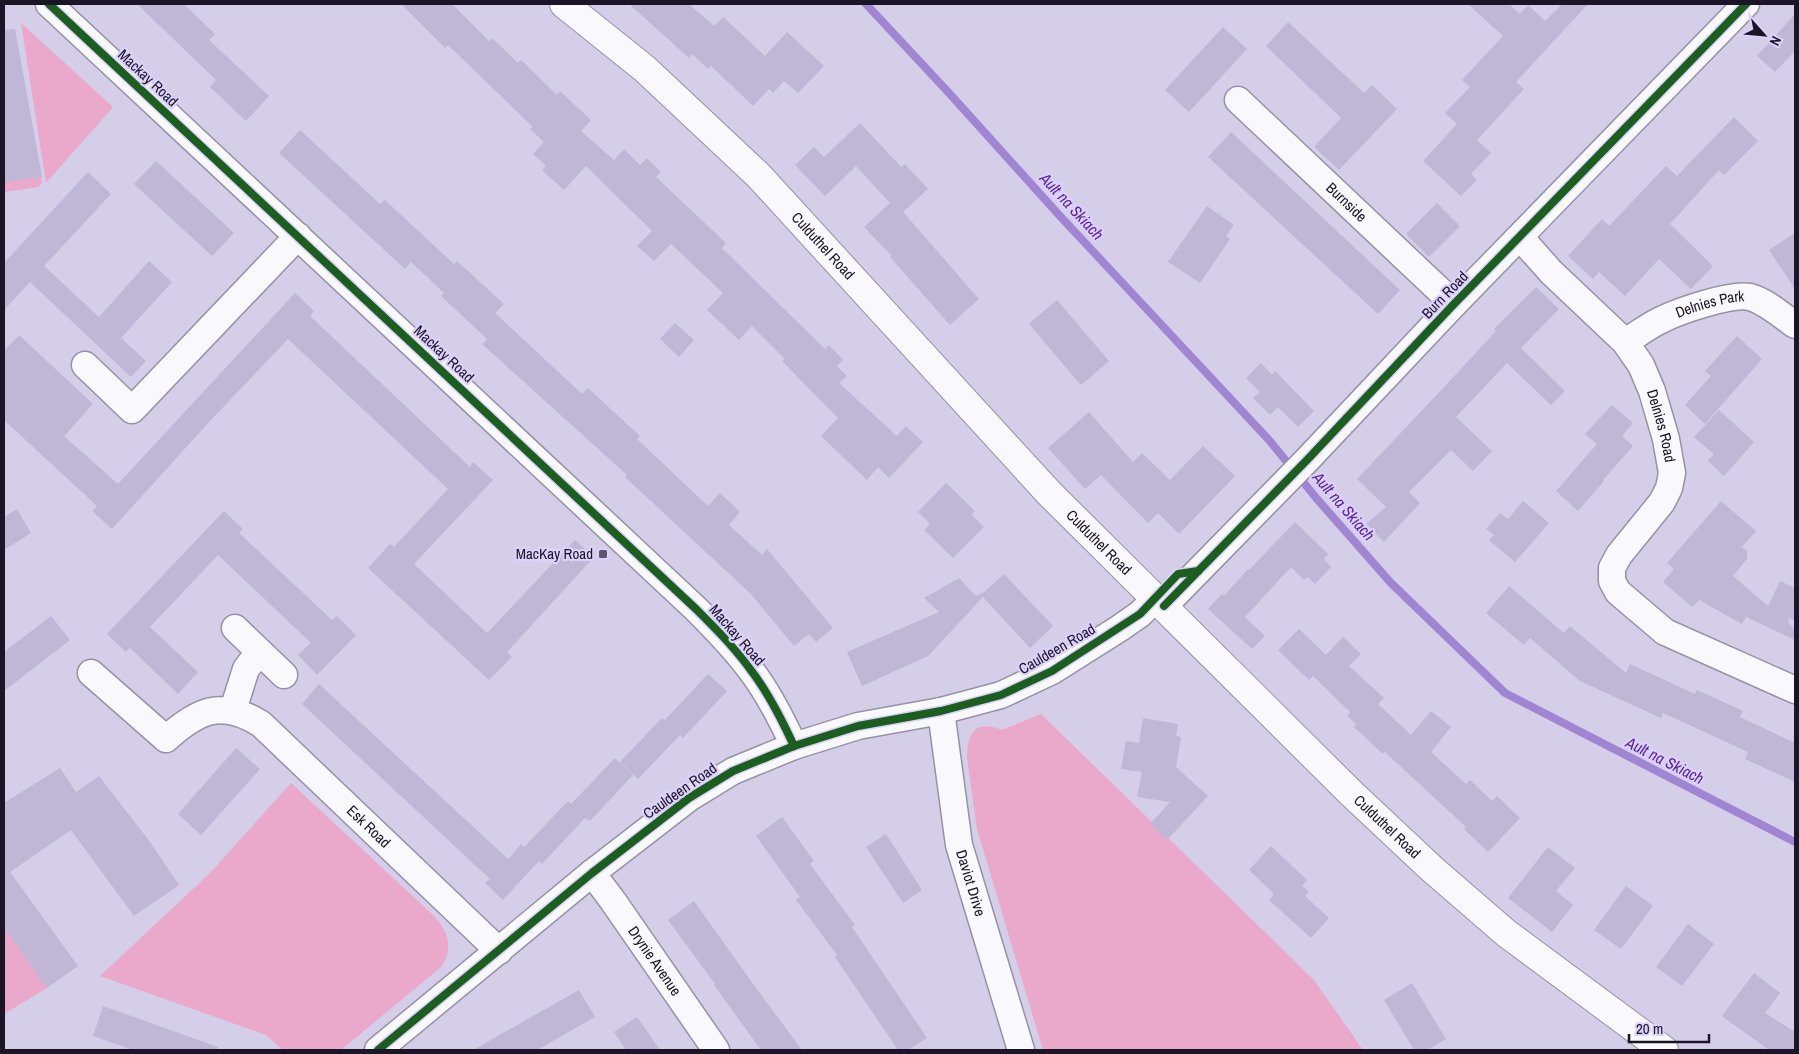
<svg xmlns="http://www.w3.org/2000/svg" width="1799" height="1054" font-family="'Archivo Narrow',sans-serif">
  <rect width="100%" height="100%" fill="#d5cee9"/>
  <g fill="#eaa8cb">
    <path d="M21,23L113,107L46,183Z"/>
    <path d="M41,177L42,183L38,187L4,192V182Z"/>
    <path d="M1041,714L1314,980L1363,1050H1043L977,829L967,757C968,731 976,720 1002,730Z"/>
    <path d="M291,783L433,915C447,930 455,948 441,967L341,1050H283L266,1035L100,976L210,873Z"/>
    <path d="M4,928L47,988L4,1014Z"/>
  </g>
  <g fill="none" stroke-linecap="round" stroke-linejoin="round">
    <path stroke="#a085d3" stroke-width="8" d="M866,4L949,93L1059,215L1269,440L1317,499L1391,583L1505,693L1795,842"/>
  </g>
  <g fill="#c0b6d6">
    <path d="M137,4H184L215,34L209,40L269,96L246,121L210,87L216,80Z"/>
    <path d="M401,4H452L489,41L492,38L518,63L521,60L557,95L560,91L591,120L581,131L614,160L624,149L640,165L647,158L661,172L656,177L726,243L722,248L825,349L829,345L843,360L837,366L847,376L839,383L897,436L906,426L923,442L889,478L878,467L867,480L821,436L838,418L782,361L785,359L752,326L739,340L707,310L723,293L671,244L654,261L637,246L652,231L586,166L564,190L542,170L546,166L533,154L544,142L530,129L533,127L448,45L445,48Z"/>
    <path d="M629,4H689L714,26L723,17L765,56L787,32L824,66L798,93L784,81L773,93L769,89L753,106L711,66L708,69L692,54L689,58Z"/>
    <path d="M1468,4H1509L1520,14L1528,5L1545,21L1562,4H1588L1516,82L1524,89L1477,140L1491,153L1471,174L1477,180L1461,196L1423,161L1457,124L1445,113L1470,87L1462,80L1503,36Z"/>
    <path d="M1795,14V51L1775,72L1757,56Z"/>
    <path d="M1288,22L1364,93L1372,85L1397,109L1339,170L1314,147L1341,118L1266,46Z"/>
    <path d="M1223,27L1247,49L1189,112L1165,90Z"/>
    <path d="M15,29L42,177L4,182V30Z"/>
    <path d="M1734,117L1758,141L1724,175L1719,170L1670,224L1713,266L1691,289L1659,259L1625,296L1599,272L1593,279L1568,256L1602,219L1609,226L1666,166L1677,176Z"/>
    <path d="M860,123L901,167L905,164L928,189L903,212L979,299L950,325L890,257L892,256L864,227L890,203L856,166L825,196L795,165L814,147L824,157Z"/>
    <path d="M300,130L380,204L385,200L454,264L457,261L504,304L495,313L582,394L588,388L640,436L637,439L708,506L720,493L740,512L729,525L762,555L767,549L833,628L816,642L809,634L794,646L751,594L625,477L627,475L482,344L487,339L441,296L444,293L411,262L405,269L279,153Z"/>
    <path d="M1231,132L1400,290L1378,314L1208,157Z"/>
    <path d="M156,161L234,233L212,256L134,184Z"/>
    <path d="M88,172L111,194L44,266L99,317L149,261L172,282L121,338L146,361L131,377L30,282L4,310V263Z"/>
    <path d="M1437,203L1460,226L1429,257L1406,234Z"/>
    <path d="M1207,206L1234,225L1226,236L1230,239L1200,283L1168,262Z"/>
    <path d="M1795,233V289L1769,250Z"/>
    <path d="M1536,287L1559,309L1521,348L1565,391L1551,405L1507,363L1456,417L1492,451L1473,471L1451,450L1409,492L1420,503L1384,542L1366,524L1386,507L1357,479L1446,385L1496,331L1494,329Z"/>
    <path d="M295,293L314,311L310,316L470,467L473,462L493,480L414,564L487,633L575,540L594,557L507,652L512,657L489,680L368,568L390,544L394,547L448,489L288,339L210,421L112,529L92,511L97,506L4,420V351L19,335L93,404L64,436L118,484Z"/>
    <path d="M1057,300L1109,361L1081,385L1029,324Z"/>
    <path d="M675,323L694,340L679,357L660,339Z"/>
    <path d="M1737,336L1762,359L1705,424L1685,405L1711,376L1705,371Z"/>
    <path d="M1261,363L1272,375L1275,371L1314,411L1298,427L1278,407L1270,415L1253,398L1260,392L1246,378Z"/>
    <path d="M1612,405L1633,423L1622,436L1633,446L1603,480L1604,481L1578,511L1556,491L1597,444L1585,434Z"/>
    <path d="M1719,410L1754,442L1724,476L1708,461L1714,454L1694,437Z"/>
    <path d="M1089,412L1133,462L1142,453L1170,480L1203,446L1235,476L1179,534L1158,513L1148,523L1101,475L1085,489L1048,448Z"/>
    <path d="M946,483L975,511L972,515L984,527L953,558L924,530L930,524L918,512Z"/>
    <path d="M1523,501L1549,523L1515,562L1489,540L1494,535L1486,529L1500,513L1508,519Z"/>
    <path d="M1721,501L1756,531L1742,547L1747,551V559L1733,576L1768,606L1780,581L1795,588V621L1789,618L1788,622L1795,629V640L1746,617L1742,624L1699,600L1692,607L1663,582L1674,569L1667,563Z"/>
    <path d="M17,509L31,533L4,550V517Z"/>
    <path d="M224,511L243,529L239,533L332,620L337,616L356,635L317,675L298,655L311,643L218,555L150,627L198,672L178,694L130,648L126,652L107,634Z"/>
    <path d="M1295,522L1328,554L1324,559L1331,567L1315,584L1307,577L1304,580L1291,567L1245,617L1265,636L1252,649L1208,609L1222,594L1224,596L1248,569L1249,570Z"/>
    <path d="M1004,574L1053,626L1030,648L983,597L928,656L862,686L847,652L939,612L924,598L959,578L976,596L984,592Z"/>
    <path d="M1509,586L1564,633L1570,626L1626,673L1630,664L1695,694L1697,690L1743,711L1740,717L1795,743V782L1745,759L1748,752L1663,713L1661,718L1580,681L1530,638L1524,645L1486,613Z"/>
    <path d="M51,616L70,640L4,691V652Z"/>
    <path d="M1299,629L1326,655L1343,637L1361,654L1349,666L1384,698L1378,704L1411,735L1431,711L1451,727L1431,752L1466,784L1470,780L1492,801L1497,796L1520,818L1488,852L1464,829L1466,827L1385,752L1383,754L1354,727L1356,724L1347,716L1350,712L1313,676L1309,680L1278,650Z"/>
    <path d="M708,674L727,691L683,738L680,735L638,779L620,762L662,718L665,720Z"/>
    <path d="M319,684L508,859L521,844L524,847L568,801L571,804L615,758L633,775L590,821L585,818L542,864L539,861L503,900L485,883L490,879L302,704Z"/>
    <path d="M1143,718L1178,724L1176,736L1181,737L1176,767L1208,796L1167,840L1150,824L1170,802L1137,797L1142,772L1121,769L1126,741L1139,743Z"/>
    <path d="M236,748L260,769L201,835L178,814Z"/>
    <path d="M60,768L76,792L99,776L150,842L179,885L134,916L71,830L10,872L78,966L47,988L4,928V803Z"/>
    <path d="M782,817L814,861L810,864L855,925L852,927L927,1038L908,1050H898L835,957L837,955L796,900L800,897L756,836Z"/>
    <path d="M886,834L922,890L903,903L866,847Z"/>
    <path d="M1271,846L1307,880L1302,886L1309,892L1305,896L1329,918L1311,938L1269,900L1274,894L1249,870Z"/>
    <path d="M1548,847L1575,868L1556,891L1573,905L1552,932L1508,898Z"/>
    <path d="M1626,886L1653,906L1621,949L1594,930Z"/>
    <path d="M694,901L756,988L802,1050H761L714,985L715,984L668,920Z"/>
    <path d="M1688,924L1714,944L1682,986L1656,967Z"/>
    <path d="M1754,973L1780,993L1765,1013L1795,1032V1050H1769L1722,1016Z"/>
    <path d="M1412,983L1446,1039L1427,1050H1414L1384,1000Z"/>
    <path d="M579,990L595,1017L537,1050H473Z"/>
    <path d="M103,1006L218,1047V1050H133L93,1036Z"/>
    <path d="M637,1017L660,1050H626L614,1032Z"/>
  </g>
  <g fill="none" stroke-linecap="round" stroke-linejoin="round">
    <g stroke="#9791a6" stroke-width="29">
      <g id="minor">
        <path d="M49,4L696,609C715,628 734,647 750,669C768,692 782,720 794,746"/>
        <path id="s1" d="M1238,100L1454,304"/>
        <path id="s2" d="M1520,237L1551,272L1625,342L1641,365L1652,391L1666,439L1672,473L1669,488L1662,502L1619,555L1612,568V581L1618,592L1665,632L1795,690"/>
        <path id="s3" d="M1625,342C1637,335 1648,326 1661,320C1679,311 1731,293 1750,297C1767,302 1781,315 1795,325"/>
        <path d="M85,365L132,410L298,236"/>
        <path d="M1164,606L1307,460L1454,304L1746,4"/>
        <path d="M235,628L284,675"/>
        <path id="s4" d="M91,673L166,739C198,710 222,699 261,724L499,951"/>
        <path d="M233,710L246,669L259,652"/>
        <path id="s5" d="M941,711L959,845L1021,1050"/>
        <path id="s6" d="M592,873L613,901L716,1050"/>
        <path d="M378,1050L592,873L689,798L733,771L794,746L858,726L941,711L1001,695L1052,671L1120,628L1140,614L1156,598"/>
      </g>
    </g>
    <g stroke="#9791a6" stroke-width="30">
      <g id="secondary">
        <path id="s7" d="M564,4L645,69L758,175L1049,493L1351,793L1432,869L1506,933L1664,1050"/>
      </g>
    </g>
    <use href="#minor" stroke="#f9f8fc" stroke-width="26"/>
    <use href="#secondary" stroke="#f9f8fc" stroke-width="28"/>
    <g stroke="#dcd1fa" stroke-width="11">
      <g id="cycleway">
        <path d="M49,4L696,609C715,628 734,647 750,669C768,692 782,720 794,746"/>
        <path d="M1164,606L1307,460L1454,304L1746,4"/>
        <path d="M378,1050L592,873L689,798L733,771L794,746L858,726L941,711L1001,695L1052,671L1140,614L1178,574L1198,571"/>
      </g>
    </g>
    <use href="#cycleway" stroke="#1b5e20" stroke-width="8"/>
  </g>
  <rect fill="#5c566b" stroke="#dcd1fa" stroke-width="2" x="598" y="549" width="10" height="10" rx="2.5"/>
  <g text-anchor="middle" stroke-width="4.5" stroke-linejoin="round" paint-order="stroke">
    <g font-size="15" fill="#1b1527" stroke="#dcd1fa">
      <text transform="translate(148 78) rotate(43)" y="5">Mackay Road</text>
      <text dy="5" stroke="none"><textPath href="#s1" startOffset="149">Burnside</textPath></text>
      <text dy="5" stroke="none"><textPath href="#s7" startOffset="355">Culduthel Road</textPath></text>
      <text transform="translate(1445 295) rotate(-46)" y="5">Burn Road</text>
      <text dy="5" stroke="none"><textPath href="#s3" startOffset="94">Delnies Park</textPath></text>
      <text transform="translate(444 354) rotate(43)" y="5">Mackay Road</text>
      <text dy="5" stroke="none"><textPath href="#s2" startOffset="241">Delnies Road</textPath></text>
      <text dy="5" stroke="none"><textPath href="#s7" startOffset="760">Culduthel Road</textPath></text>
      <text transform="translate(737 635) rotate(49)" y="5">Mackay Road</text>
      <text transform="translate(1057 649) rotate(-30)" y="5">Cauldeen Road</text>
      <text transform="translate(680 791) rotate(-35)" y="5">Cauldeen Road</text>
      <text dy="5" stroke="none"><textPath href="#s4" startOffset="355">Esk Road</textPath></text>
      <text dy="5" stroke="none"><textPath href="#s7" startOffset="1165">Culduthel Road</textPath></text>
      <text dy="5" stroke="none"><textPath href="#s5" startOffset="175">Daviot Drive</textPath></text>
      <text dy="5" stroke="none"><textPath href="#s6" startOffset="108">Drynie Avenue</textPath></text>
    </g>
    <g font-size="15" fill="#1b1527" stroke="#dcd1fa" text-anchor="end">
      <text x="593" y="559">MacKay Road</text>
    </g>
    <g font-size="16" font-style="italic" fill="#58239b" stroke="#dcd1fa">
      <text transform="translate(1072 206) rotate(47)" y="6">Ault na Skiach</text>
      <text transform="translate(1344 506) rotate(49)" y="6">Ault na Skiach</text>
      <text transform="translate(1665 760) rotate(27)" y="6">Ault na Skiach</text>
    </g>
  </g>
  <rect width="1799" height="1054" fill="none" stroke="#1b1527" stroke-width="10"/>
  <g transform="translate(1764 35) rotate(117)" stroke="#dcd1fa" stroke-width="4" paint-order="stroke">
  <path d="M0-4L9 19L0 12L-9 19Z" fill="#1b1527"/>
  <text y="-8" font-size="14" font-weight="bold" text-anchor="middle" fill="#1b1527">N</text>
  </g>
  <path d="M1629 1034v8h80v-8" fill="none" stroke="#1b1527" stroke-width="2.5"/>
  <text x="1636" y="1034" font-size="15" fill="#1b1527" stroke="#dcd1fa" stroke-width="4" paint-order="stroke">20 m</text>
</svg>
